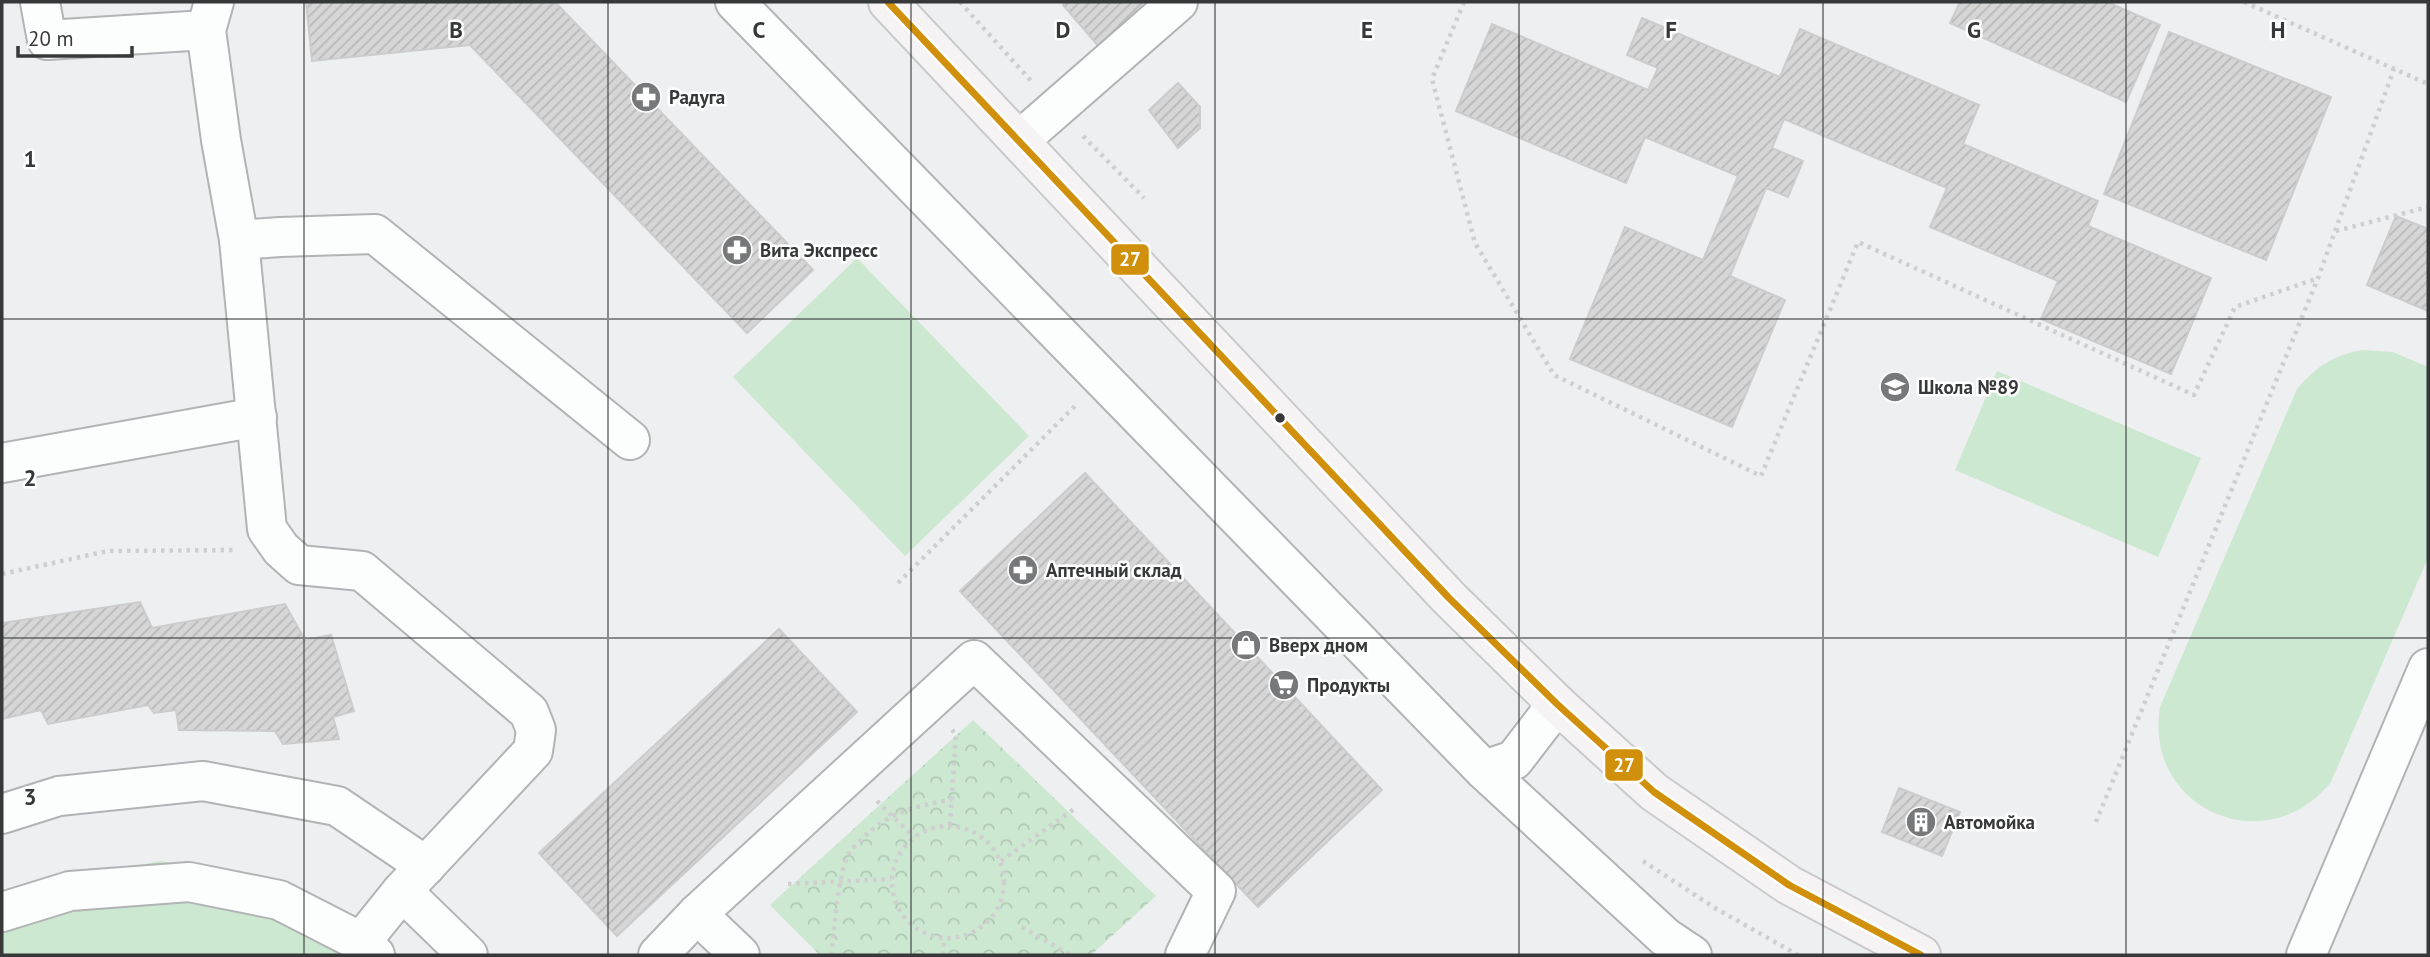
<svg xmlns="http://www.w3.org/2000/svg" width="2430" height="957" font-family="'PT Sans',sans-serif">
  <defs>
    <pattern id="park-crowns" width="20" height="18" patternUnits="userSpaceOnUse" patternTransform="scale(1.75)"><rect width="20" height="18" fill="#cce8d1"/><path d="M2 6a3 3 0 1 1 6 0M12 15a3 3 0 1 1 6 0" fill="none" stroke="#b0c8b4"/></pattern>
    <pattern id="building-hatch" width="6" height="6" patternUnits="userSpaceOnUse" patternTransform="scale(1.75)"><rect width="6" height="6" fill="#d6d6d7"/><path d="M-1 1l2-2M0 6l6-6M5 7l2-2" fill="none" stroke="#b8b8b9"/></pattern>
  </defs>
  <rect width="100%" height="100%" fill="#eeeff1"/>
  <g fill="#cce8d1">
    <path d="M857,258L1029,436L905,556L733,377Z"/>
    <path d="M2362,350L2393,352L2428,367V558L2331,782C2266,863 2143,809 2160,707L2297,389C2315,367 2334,355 2362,350Z"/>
    <path d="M1997,371L2201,458L2158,557L1955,470Z"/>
    <path d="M160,861L283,882L375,929L398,955H2V899L30,887Z"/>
  </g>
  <path fill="url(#park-crowns)" d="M973,720L1156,896L1091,955H820L770,905Z"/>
  <g fill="url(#building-hatch)" stroke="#cccccd" stroke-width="2">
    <path d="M306,2H555L813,270L747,333L470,45L312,61Z"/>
    <path d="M1066,2H1154L1101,49L1063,5Z"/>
    <path d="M1960,2H2107L2160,25L2126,102L1950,23Z"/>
    <path d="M1642,18L1780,77L1800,29L1979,105L1963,144L2098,201L2088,226L2211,278L2171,374L2041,319L2058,281L1930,227L1947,188L1784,119L1772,148L1803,161L1788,197L1766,188L1730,276L1785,300L1732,427L1570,359L1625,227L1703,260L1738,176L1645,137L1626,183L1456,111L1492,24L1648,90L1658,68L1627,55Z"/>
    <path d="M2169,32L2331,97L2266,260L2104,194Z"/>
    <path d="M1178,83L1200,107V128L1178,148L1149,110Z"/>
    <path d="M2396,216L2428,229V311L2367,285Z"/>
    <path d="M1085,473L1382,790L1258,907L960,591Z"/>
    <path d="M140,602L152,628L285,604L305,640L331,635L354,711L333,717L339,739L283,744L275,731L179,730L176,710L154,713L148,705L48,724L41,710L2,719V623Z"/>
    <path d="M779,629L857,712L617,936L539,853Z"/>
    <path d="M1899,788L1960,812L1942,856L1882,832Z"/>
  </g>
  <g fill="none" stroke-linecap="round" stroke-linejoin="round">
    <g stroke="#b2b3b4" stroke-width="42">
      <g id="minor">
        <path d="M40,2L47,40L206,30"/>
        <path d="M214,2L206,30L221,140L239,240L267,529L281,549L299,565L362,571L529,712L536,730L533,751L402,891L361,942"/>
        <path d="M735,2L1484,770L1514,760L1557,704"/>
        <path d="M1020,140L1178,2"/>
        <path d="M239,240L280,237L375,234L630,440"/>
        <path d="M2,463L257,417"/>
        <path d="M1484,770L1665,937L1692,955"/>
        <path d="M2,814L59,796L203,781L337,806L426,866"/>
        <path d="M402,891L468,955"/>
        <path d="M2,912L70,891L189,882L279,900L361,942L375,955"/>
        <path d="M697,914L740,955"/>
        <path d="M658,955L697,914L974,660L1216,891L1185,955"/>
        <path d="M2306,955L2428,668"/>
      </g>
    </g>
    <g stroke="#c9cacb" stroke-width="42">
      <path id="major" d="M888,2L1449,598L1557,704L1654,792L1789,885L1921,955"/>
    </g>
    <g stroke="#cfcfcf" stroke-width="4.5" stroke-dasharray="3.5 5" stroke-linecap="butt">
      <path d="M960,2L1032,82"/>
      <path d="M1464,2L1432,79L1475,243L1554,375L1761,476L1858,242L2194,395L2235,307L2318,278"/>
      <path d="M2244,2L2428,84"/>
      <path d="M1083,136L1144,198"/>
      <path d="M2336,231L2428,207"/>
      <path d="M2,574L108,551L235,550"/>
      <path d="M898,583L1075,406"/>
      <path d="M877,801L914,837"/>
      <path d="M2096,822L2318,278L2394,69"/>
      <path d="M950,825L956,735L952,730"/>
      <circle cx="948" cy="882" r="56"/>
      <path d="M1001,861L1074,809"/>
      <path d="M1643,861L1715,908L1798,955"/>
      <path d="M788,884L891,879"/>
      <path d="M1022,927L1070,955"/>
      <path d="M831,955C835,928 837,877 849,853C851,849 856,845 860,841C885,814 916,805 952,800"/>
      <path d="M943,955L944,939"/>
    </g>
    <use href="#minor" stroke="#fcfdfd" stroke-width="38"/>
    <use href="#major" stroke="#f6f3f4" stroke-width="38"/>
    <g stroke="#fff" stroke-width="12">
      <path id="bus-1" d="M888,2L1449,598L1557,704L1654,792L1789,885L1921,955"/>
    </g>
    <use href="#bus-1" stroke="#d1900b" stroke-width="7"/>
  </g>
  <path fill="none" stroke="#373839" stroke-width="2" stroke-opacity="0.55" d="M304,2V955M608,2V955M911,2V955M1215,2V955M1519,2V955M1823,2V955M2126,2V955M2,319H2428M2,638H2428"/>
  <defs>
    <g id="pharmacy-disc" transform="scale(1.575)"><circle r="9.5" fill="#777879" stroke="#fff"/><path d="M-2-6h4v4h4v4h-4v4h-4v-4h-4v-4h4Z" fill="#fff"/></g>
    <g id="school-disc" transform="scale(1.575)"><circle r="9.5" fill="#777879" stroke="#fff"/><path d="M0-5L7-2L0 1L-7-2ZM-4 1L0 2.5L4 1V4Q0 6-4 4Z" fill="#fff"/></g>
    <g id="shop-disc" transform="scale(1.575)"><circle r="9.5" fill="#777879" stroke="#fff"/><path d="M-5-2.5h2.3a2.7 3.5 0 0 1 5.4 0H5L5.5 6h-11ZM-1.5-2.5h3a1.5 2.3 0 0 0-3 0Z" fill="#fff"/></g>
    <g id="supermarket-disc" transform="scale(1.575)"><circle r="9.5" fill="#777879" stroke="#fff"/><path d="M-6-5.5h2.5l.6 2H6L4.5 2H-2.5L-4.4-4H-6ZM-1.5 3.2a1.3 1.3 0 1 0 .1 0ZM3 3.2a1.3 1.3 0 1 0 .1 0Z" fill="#fff"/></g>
    <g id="building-disc" transform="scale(1.575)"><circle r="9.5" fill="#777879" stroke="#fff"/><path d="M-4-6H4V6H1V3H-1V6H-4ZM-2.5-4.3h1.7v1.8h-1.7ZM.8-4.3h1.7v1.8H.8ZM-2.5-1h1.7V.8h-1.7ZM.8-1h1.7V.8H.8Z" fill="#fff"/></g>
  </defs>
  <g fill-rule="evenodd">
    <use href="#pharmacy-disc" x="646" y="97"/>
    <use href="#pharmacy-disc" x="737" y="250"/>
    <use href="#school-disc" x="1895" y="387"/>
    <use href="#pharmacy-disc" x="1023" y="570"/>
    <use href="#shop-disc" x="1246" y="645"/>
    <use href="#supermarket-disc" x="1284" y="685"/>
    <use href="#building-disc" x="1921" y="822"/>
  </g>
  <circle fill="#373839" stroke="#fff" stroke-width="2.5" cx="1280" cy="418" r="6"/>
  <g text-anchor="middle" stroke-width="5" stroke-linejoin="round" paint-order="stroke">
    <g font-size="19" font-weight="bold" fill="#373839" stroke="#fff" text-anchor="start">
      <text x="669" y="104">Радуга</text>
      <text x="760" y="257">Вита Экспресс</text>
      <text x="1918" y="394">Школа №89</text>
      <text x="1046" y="577">Аптечный склад</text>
      <text x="1269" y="652">Вверх дном</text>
      <text x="1307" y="692">Продукты</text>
      <text x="1944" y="829">Автомойка</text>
    </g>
  </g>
  <g font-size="23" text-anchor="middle" font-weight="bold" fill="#373839" stroke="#fff" stroke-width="5" stroke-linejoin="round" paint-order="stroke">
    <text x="456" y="38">B</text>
    <text x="759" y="38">C</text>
    <text x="1063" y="38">D</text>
    <text x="1367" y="38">E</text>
    <text x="1671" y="38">F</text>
    <text x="1974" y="38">G</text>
    <text x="2278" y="38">H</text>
    <text x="30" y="167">1</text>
    <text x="30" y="486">2</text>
    <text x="30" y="805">3</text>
  </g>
  <g stroke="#fff" stroke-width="2.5">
    <rect x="1110" y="243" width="40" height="33" rx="7" fill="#d1900b"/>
    <rect x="1604" y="748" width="40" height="34" rx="7" fill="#d1900b"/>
  </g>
  <g font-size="19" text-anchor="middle" font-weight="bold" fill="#fff">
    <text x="1130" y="266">27</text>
    <text x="1624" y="772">27</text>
  </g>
  <rect width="2430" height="957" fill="none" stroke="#373839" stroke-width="7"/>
  <path d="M18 46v10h114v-10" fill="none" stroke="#373839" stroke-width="3.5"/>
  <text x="28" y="46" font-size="21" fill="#373839" stroke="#ffffff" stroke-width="5" paint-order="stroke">20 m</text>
</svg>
